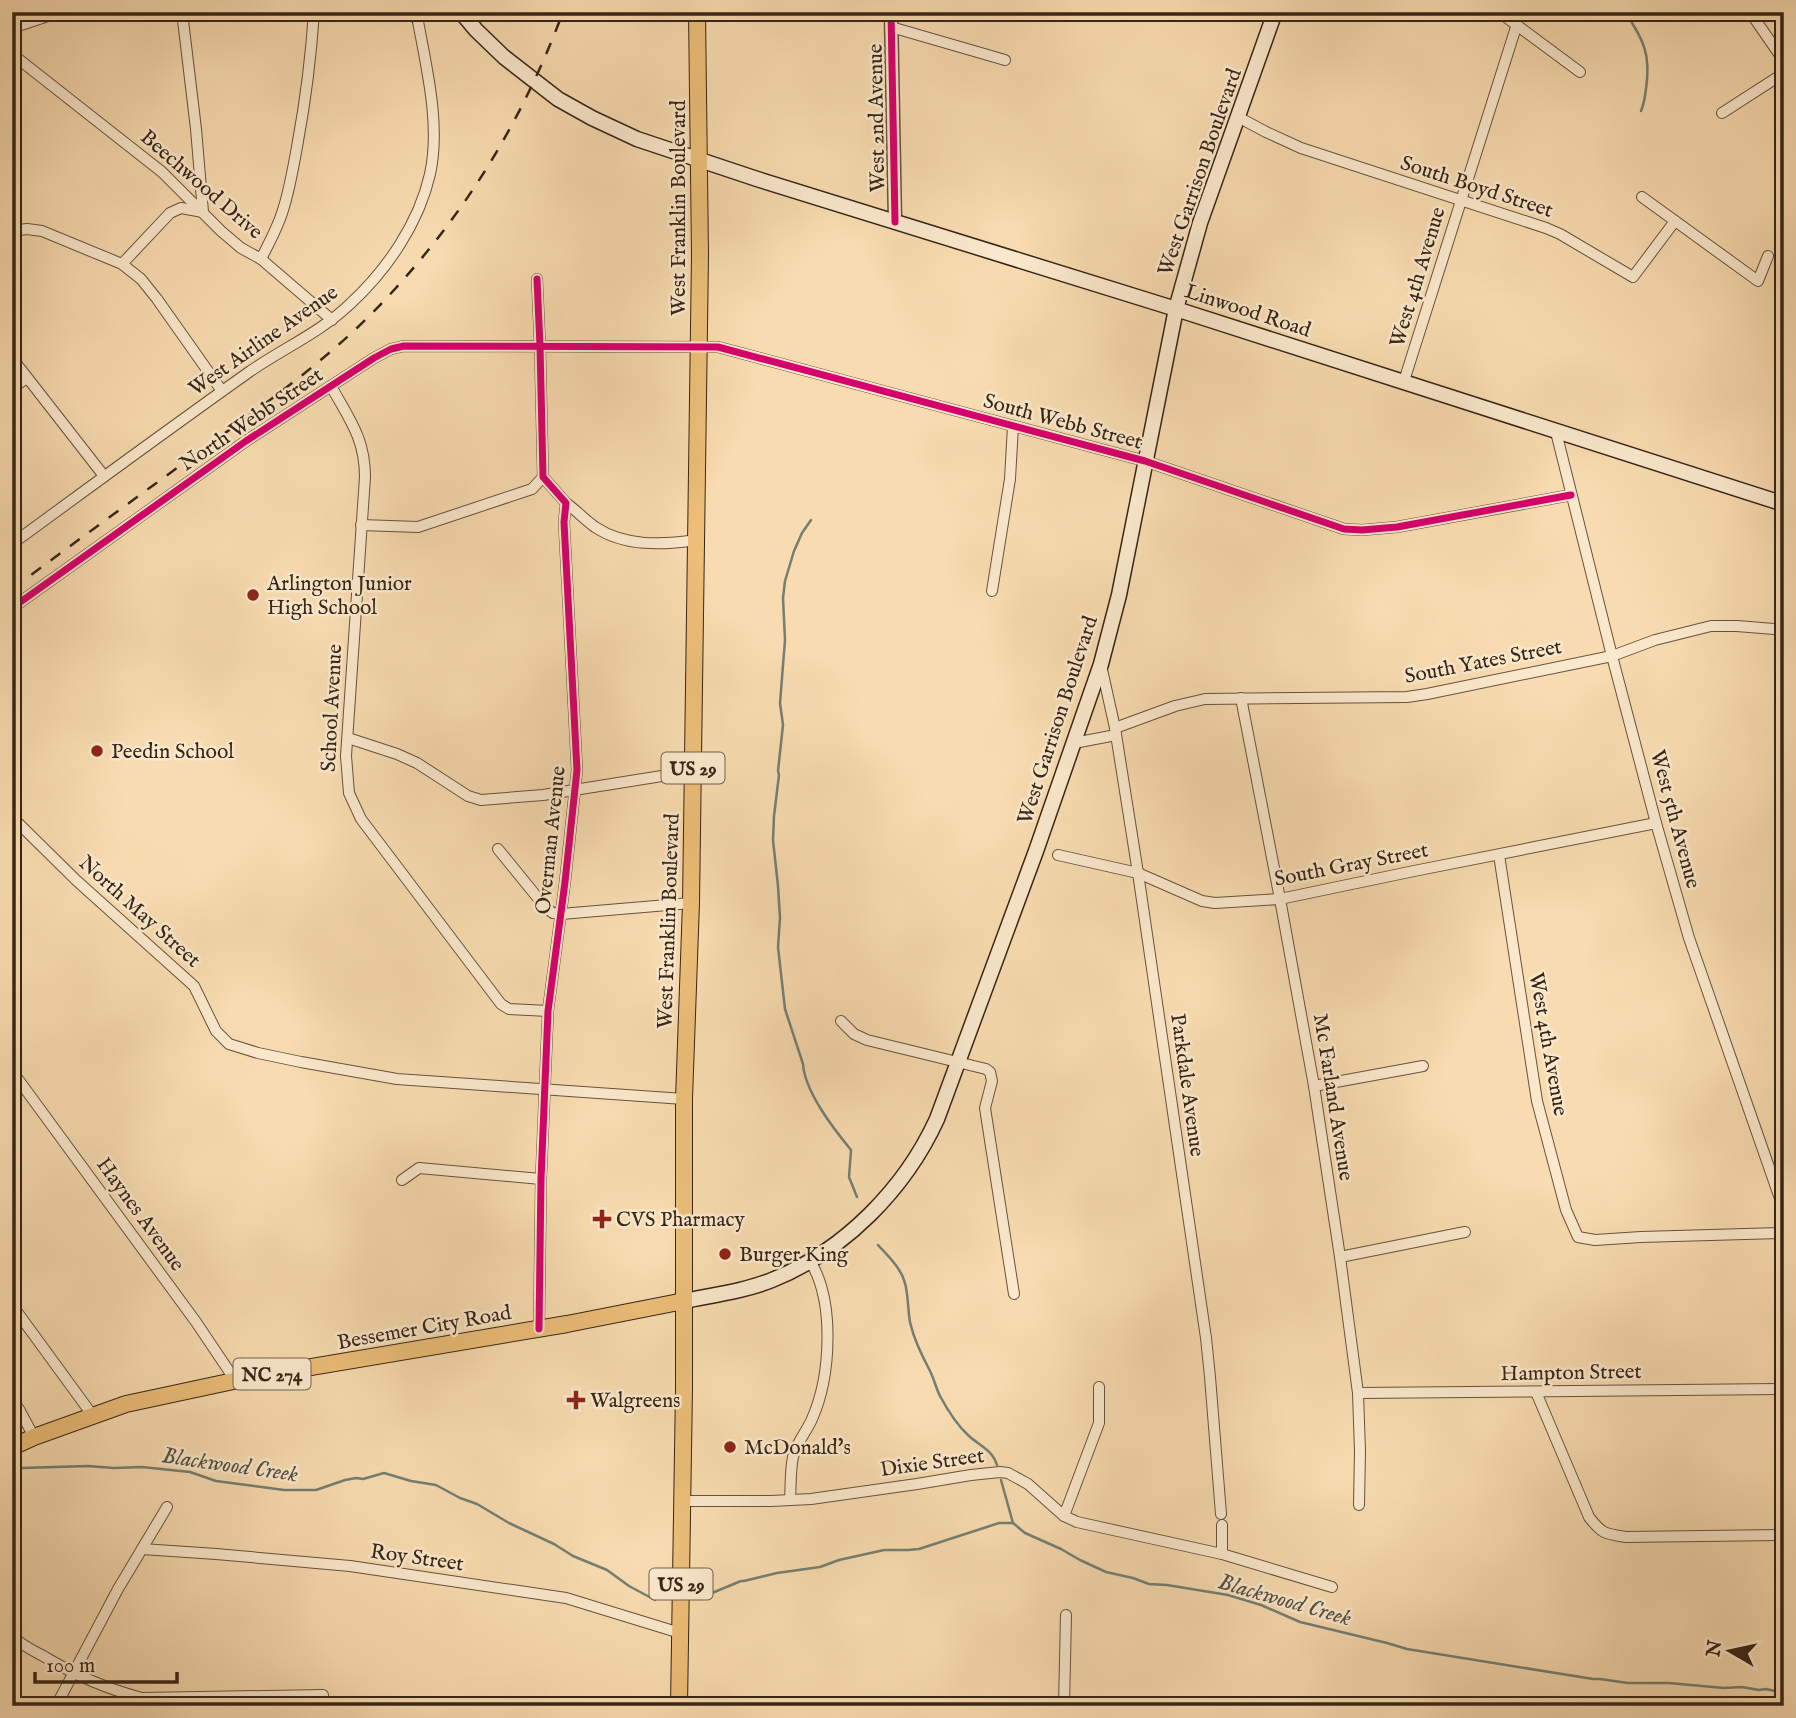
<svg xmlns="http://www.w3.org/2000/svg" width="1796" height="1718" font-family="'IM FELL English',serif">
  <rect width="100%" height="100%" fill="#f8dbb0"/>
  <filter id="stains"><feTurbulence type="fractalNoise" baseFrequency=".00286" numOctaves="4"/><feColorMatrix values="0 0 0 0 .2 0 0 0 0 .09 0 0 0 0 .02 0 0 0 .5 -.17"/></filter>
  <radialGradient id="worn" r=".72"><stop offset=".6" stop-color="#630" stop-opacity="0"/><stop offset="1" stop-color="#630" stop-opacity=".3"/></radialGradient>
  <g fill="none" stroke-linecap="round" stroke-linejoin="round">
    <g stroke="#747f72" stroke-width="2.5">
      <path d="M1625,12C1644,40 1651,55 1646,89C1645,97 1644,104 1641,111"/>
      <path d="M811,520L802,533L794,551L785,581L783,598L785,640L780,703L783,725L778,771L779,775L774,816L773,840L778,886L780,918L778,947L785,1009L803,1064C805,1092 833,1128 851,1150L849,1177L857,1197"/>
      <path d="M878,1245C885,1253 894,1261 899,1270C909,1284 907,1305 910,1322C914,1340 922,1355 930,1371C934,1379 936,1388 940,1396C947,1409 957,1425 968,1435C978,1445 992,1449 997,1465"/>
      <path d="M22,1468L88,1466L114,1468L142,1467L190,1472L216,1481L284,1490H316L345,1480L356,1478L363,1479L384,1473L411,1481L436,1485L460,1498L477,1504L509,1523L554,1544L573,1556L607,1570L629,1586L655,1600"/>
      <path d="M1001,1480L1013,1523"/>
      <path d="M712,1593L741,1581H744L777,1573L820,1567L839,1560L884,1550H908L919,1549L999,1523H1013L1025,1533L1061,1549L1080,1560L1106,1572L1133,1578L1149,1584L1167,1585L1228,1595L1261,1605L1300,1622L1387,1643L1407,1649L1593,1679H1600L1628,1683H1669L1724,1688L1742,1687L1759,1690L1766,1689L1784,1693"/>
    </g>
    <g stroke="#67523c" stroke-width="12">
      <g id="minor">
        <path d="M1499,12L1580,72"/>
        <path d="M1750,12L1784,61"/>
        <path d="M891,27L1005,60"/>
        <path d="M12,28L60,12"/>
        <path d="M12,54L162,172L221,231L241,248L261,259L332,320"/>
        <path d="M1722,113L1784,73"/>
        <path d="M1238,117L1266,132L1301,148L1546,228L1560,234L1633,277L1675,221"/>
        <path d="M1642,197L1758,281L1768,256"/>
        <path d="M12,231L27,229L42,231L122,264L141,279L157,299L222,391"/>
        <path d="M261,259C269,243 278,227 283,210C290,188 294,164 298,141C306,98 311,56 314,12"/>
        <path d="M122,264L170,213L181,208L203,212L196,129L182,12"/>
        <path d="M537,279L540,346L543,477L566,503L564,522L577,770L565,882L548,1011L541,1179L539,1329"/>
        <path d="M12,358L104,476"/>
        <path d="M1404,381L1517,24"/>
        <path d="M331,386C349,419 365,438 365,477L346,756L349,793L361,819L501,1004L509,1009L548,1011"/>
        <path d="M12,388L27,378"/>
        <path d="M1556,432L1612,656L1656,823L1689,938L1784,1210"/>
        <path d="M566,503C576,510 585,520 595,527C625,547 663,545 696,540"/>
        <path d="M361,525L418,527L532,489L543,477"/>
        <path d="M12,544C91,486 169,429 249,372C282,349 321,332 350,304C387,270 419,223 430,174C441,124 426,66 417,16"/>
        <path d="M992,591L1010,479L1013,426"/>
        <path d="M12,608L246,441L374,358L391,349L404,346L718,347L1145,461L1344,529L1362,530L1397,527L1571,495"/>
        <path d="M1101,665L1115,728L1138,873L1206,1338L1210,1377L1221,1514"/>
        <path d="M1241,698L1280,899L1314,1086L1340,1257L1358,1393L1360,1451L1359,1505"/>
        <path d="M1115,728L1175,706L1205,699L1407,697L1427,694L1612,656L1655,640L1711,626H1737L1774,629"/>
        <path d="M348,738L397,754L417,763L468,796L481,800L543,795L693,771"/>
        <path d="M1074,743L1116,735"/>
        <path d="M12,817L77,881L194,986L216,1031L229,1044L258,1053L301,1062L397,1079L684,1099"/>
        <path d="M498,849L546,908L553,913L561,914L691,903"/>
        <path d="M1058,855L1138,873L1202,901L1215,903L1280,899L1414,871L1656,823"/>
        <path d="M1499,855L1537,1101L1566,1210L1578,1237L1595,1240L1641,1237L1784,1233"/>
        <path d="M841,1021L854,1034L867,1040L986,1069L990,1072L992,1081L985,1108L1014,1294"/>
        <path d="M12,1071L196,1322L235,1380"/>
        <path d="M1314,1086L1423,1066"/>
        <path d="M402,1180L419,1168L541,1179"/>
        <path d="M1340,1257L1465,1232"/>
        <path d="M12,1305L93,1416"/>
        <path d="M1536,1392L1589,1517C1602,1534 1605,1534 1626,1537L1784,1535"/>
        <path d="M1358,1393L1784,1389"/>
        <path d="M12,1402L19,1409L34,1437"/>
        <path d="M790,1500C791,1486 790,1471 793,1457C796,1443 807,1431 812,1419C831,1376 835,1301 810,1261"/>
        <path d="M682,1501H771L811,1499L917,1484L971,1475L1000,1472L1008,1473L1028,1484L1064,1516L1077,1522L1222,1554L1332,1587"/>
        <path d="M1064,1516L1099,1423V1387"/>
        <path d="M1222,1525V1554"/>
        <path d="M142,1549L216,1554L350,1566L566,1598L680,1633"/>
        <path d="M12,1636C21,1645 34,1651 45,1657C75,1675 107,1689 142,1698L323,1695L322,1706"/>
        <path d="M56,1706L118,1589L167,1507"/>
        <path d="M1064,1706L1066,1615"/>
      </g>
    </g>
    <g stroke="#67523c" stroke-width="15">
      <path id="tertiary" d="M891,12L895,222"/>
    </g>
    <g stroke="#372516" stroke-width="17">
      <g id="secondary">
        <path d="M416,12L417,16"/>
        <path d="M461,12L476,30L504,57L558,99L592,118L637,139L757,179L1176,309L1784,504"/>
        <path d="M684,1301C713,1295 745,1291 772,1280C844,1251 905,1189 937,1119L1036,851L1101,664L1119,595L1176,309L1200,223L1275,12"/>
      </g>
    </g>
    <g stroke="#372516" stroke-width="18">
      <g id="primary">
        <path d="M12,1447L34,1437L126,1404L252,1377L567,1324L684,1301"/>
        <path d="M679,1706L684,1388V1099L691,903L700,255L697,12"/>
      </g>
    </g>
    <use href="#minor" stroke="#fae8cc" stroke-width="10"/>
    <use href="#tertiary" stroke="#fae8cc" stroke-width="12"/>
    <use href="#secondary" stroke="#fae8cc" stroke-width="14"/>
    <use href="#primary" stroke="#ecbe78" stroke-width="16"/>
    <path stroke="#372516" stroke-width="2.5" stroke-dasharray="12 12" stroke-linecap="butt" d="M12,589C78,540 144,492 210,444C269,401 331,357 382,303C464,216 521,124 563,12"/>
    <g stroke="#fae8cc" stroke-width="11">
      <g id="cycleway">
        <path d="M891,12L895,222"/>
        <path d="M537,279L540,346L543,477L566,503L564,522L577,770L565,882L548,1011L541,1179L539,1329"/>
        <path d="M12,608L246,441L374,358L391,349L404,346L718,347L1145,461L1344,529L1362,530L1397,527L1571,495"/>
      </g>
    </g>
    <use href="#cycleway" stroke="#d6006c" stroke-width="7"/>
  </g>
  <g fill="#8f2418" stroke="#fae8cc" stroke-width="2.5">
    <circle cx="253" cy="595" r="7"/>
    <circle cx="97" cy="751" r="7"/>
    <path d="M598.5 1208.5h7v7h7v7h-7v7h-7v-7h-7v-7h7z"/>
    <circle cx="725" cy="1254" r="7"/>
    <path d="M572.5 1389.5h7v7h7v7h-7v7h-7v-7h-7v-7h7z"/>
    <circle cx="730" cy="1447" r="7"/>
  </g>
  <g text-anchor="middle" stroke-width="5" stroke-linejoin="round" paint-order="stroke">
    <g fill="#fae8cc" stroke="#72604d" stroke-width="2">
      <rect x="661.5" y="752.5" width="63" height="31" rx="5"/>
      <rect x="233.5" y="1358.5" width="77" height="31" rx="5"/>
      <rect x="649.5" y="1568.5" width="63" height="31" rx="5"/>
    </g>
    <g font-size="19" font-weight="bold" fill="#372516">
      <text x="693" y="775">US 29</text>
      <text x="272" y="1381">NC 274</text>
      <text x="681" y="1591">US 29</text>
    </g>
    <g font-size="21" fill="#372516" stroke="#fae8cc">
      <text transform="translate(876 118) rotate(-91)" y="7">West 2nd Avenue</text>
      <text transform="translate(1199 172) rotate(-71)" y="7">West Garrison Boulevard</text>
      <text transform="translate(202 184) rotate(41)" y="7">Beechwood Drive</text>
      <text transform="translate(1477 186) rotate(18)" y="7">South Boyd Street</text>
      <text transform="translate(678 208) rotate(-90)" y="7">West Franklin Boulevard</text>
      <text transform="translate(1417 277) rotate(-73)" y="7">West 4th Avenue</text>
      <text transform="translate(1248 310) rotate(18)" y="7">Linwood Road</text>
      <text transform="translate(263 340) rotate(-35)" y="7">West Airline Avenue</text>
      <text transform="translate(251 419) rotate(-34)" y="7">North Webb Street</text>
      <text transform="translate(1063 421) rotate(15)" y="7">South Webb Street</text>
      <text transform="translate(1483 661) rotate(-11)" y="7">South Yates Street</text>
      <text transform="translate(331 708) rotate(-87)" y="7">School Avenue</text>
      <text transform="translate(1057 720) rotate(-72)" y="7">West Garrison Boulevard</text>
      <text transform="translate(1676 819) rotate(75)" y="7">West 5th Avenue</text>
      <text transform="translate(550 840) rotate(-84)" y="7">Overman Avenue</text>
      <text transform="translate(1351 864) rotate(-11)" y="7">South Gray Street</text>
      <text transform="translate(140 911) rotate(42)" y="7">North May Street</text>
      <text transform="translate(668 921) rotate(-88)" y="7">West Franklin Boulevard</text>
      <text transform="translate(1549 1044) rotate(80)" y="7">West 4th Avenue</text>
      <text transform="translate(1188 1085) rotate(82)" y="7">Parkdale Avenue</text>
      <text transform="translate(1334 1097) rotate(81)" y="7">Mc Farland Avenue</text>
      <text transform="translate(141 1214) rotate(54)" y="7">Haynes Avenue</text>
      <text transform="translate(424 1327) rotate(-10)" y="7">Bessemer City Road</text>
      <text transform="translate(1571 1372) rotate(-1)" y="7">Hampton Street</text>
      <text transform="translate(932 1462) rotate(-8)" y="7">Dixie Street</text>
      <text transform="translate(417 1557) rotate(8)" y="7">Roy Street</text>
    </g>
    <g font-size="21" fill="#372516" stroke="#fae8cc" text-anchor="start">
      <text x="267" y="590">Arlington Junior<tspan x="267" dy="24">High School</tspan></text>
      <text x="111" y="758">Peedin School</text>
      <text x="616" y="1226">CVS Pharmacy</text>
      <text x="739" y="1261">Burger King</text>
      <text x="590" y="1407">Walgreens</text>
      <text x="744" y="1454">McDonald's</text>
    </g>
    <g font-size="23" font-style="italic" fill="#565244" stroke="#fae8cc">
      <text transform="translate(230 1464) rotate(8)" y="8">Blackwood Creek</text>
      <text transform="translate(1285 1599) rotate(16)" y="8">Blackwood Creek</text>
    </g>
  </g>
  <rect width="1796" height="1718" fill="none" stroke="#f8dbb0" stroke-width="42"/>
  <rect x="14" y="14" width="1768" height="1690" fill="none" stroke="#372516" stroke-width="3.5"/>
  <rect x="21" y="21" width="1754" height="1676" fill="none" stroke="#372516" stroke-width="2"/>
  <g transform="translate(1730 1651) rotate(279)" stroke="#fae8cc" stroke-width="5" paint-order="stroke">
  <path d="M0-5L12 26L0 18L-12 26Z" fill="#372516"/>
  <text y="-10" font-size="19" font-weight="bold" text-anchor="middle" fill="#372516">N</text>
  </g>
  <path d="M35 1672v10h142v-10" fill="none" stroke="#372516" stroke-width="3.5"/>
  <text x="46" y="1672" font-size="21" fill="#372516" stroke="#fae8cc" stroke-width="5" paint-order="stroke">100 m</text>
  <rect width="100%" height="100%" filter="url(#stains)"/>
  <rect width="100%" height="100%" fill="url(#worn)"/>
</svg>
